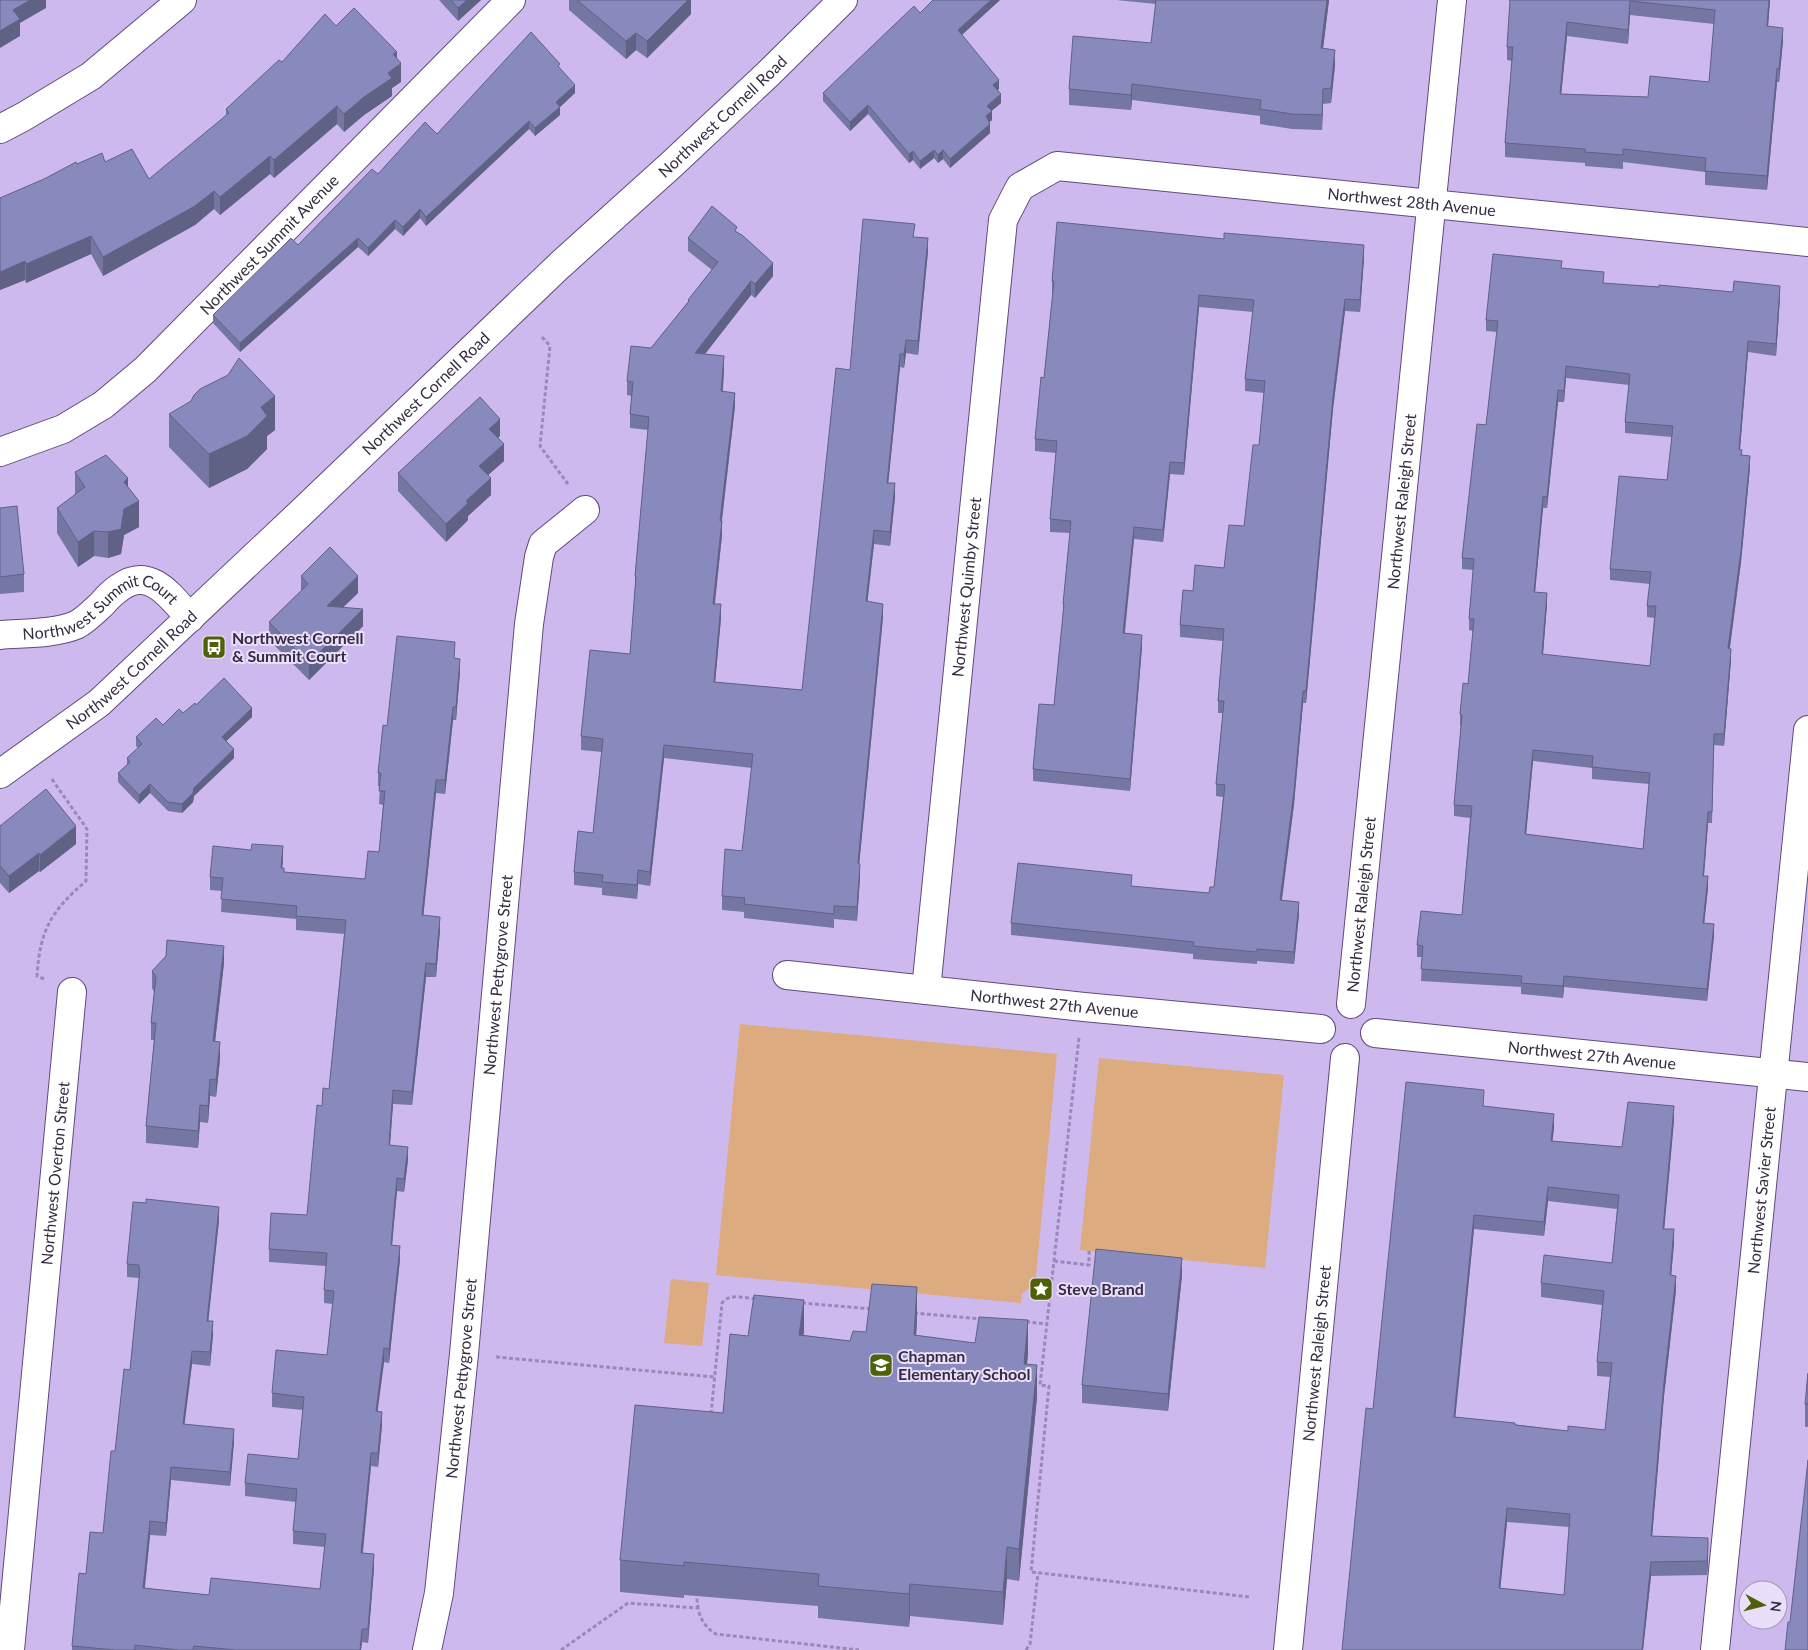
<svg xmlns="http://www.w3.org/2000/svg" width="1808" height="1650" font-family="Lato,sans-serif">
  <rect width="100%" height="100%" fill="#ceb9ef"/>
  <g fill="#dcab7f">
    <path d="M740,1024L1057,1054L1035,1286H1032L1022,1294L1021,1303L716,1275Z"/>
    <path d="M1099,1058L1284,1075L1265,1268L1080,1250Z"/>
    <path d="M671,1279L709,1283L702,1346L664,1343Z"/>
  </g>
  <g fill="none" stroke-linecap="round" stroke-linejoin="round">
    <g stroke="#5f4b7a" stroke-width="30">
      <g id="minor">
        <path d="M0,129L23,117L91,76L182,0"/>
        <path id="s1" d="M0,452L63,429L103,405L145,370L511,0"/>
        <path id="s2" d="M0,635C23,633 55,634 76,625C86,620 94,611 102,604C107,598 113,592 119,588C150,565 171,597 190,618"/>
        <path id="s3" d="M787,975L1084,1007L1321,1029"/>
        <path id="s4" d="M926,990L1003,220L1020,187L1057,166L1808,242"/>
        <path id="s5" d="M1351,1004L1452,0"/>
        <path id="s6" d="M1375,1033L1808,1077"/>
        <path id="s7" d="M10,1650L72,992"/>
        <path id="s8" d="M427,1650L439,1593L464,1354L529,624L539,557L543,544L585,510"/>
        <path id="s9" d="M1288,1650L1345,1058"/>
        <path id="s10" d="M1715,1650L1808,730"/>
      </g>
    </g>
    <g stroke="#5f4b7a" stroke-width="30">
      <g id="major">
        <path id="s11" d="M0,774L99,703L306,508L560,265L671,165L768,74L843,0"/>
      </g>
    </g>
    <g stroke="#9a89b4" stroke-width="3" stroke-dasharray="4 2.5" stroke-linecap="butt">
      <path d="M542,337L550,346L540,446L568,484"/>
      <path d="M44,979L37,976C40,930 51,911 86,881L87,829L51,778"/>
      <path d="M1079,1038L1040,1385L1049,1386L1031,1572L1250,1597"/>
      <path d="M1054,1261L1089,1265V1250"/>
      <path d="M802,1303L873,1309"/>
      <path d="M914,1313L982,1319"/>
      <path d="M1026,1322L1048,1324"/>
      <path d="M496,1357L715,1377"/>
      <path d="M711,1414L722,1303C729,1293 745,1298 756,1299"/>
      <path d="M696,1592L698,1608"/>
      <path d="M561,1650L628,1603L698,1608C700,1619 706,1628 716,1634L859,1650"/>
      <path d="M1026,1650L1030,1644L1038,1573"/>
    </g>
    <use href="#minor" stroke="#fff" stroke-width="28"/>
    <use href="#major" stroke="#fff" stroke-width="28"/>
  </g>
  <g fill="#7577a3" fill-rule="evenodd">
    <path d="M439,0H481L458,21Z"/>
    <path d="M569,0H691V14L647,58L636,50L626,59L569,10Z"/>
    <path d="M1000,0L962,35L999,89L997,90L1001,103L991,111L992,120L989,122L990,133L950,168L943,159L938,163L934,158L920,169L913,160L909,163L868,114L850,131L823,101V93L920,13Z"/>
    <path d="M1116,0H1329L1323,49L1335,65L1331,103L1323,104L1322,130L1292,129L1260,124V116L1132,100L1131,110L1069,105V89L1151,43L1156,4Z"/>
    <path d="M1509,0H1770L1768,26L1783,41L1779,82H1777L1767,190L1705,185V172L1623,162V169L1585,166V163L1505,157V143L1512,61L1507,60V47L1510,1H1509ZM1630,15L1714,24L1709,82L1648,97L1561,94L1567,36L1628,44Z"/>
    <path d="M336,26L397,58L401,82L392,88V96L364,115L344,132L337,124L274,178L270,174L220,215L214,209L195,225L103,276L91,254L26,283L25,280L0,290L77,164L105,162L149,179L226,116V109L282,62Z"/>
    <path d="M560,69L575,93L560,107V115L535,136L529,129L426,226L420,218L403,236L395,229L368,256L358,247L240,352L213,323V315L298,245L378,174L437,134Z"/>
    <path d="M737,232L773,276L755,298L751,295L704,354L724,370L723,391L735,406L722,521V535L715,604L721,618L715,682L802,690L850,370L915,237L928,251L918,355L906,353L904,368L900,367L888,483L895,497L890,546L874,544L867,602L883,617L859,864L860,877L857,921L834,919V928L744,918V912L722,910V896L742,851L752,768L664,758L650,886L638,884L637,899L602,895V888L574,885V872L593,833L602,752L581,750V736L630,654L635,589V576L648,430L630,428V414L632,396L627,395V381L651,348L688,302V300L712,270L688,251V238Z"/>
    <path d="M1364,258L1360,312L1345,311L1333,409L1306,703H1303L1294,804L1282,900L1299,914L1294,964L1257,961V964L1193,959V954L1011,935V923L1132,887L1209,893L1214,887L1223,797L1216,796V784L1223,713H1218V701L1223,641L1180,637V625L1193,591L1224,568L1244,526L1259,445L1264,393L1245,391V379L1253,312L1199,307L1184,475L1170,474L1163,542L1134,539L1125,633L1142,647L1130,791L1033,781V769L1054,705L1063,616V604L1070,533L1050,532V519L1056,453L1035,451V439L1044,378L1053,293H1052V281Z"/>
    <path d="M1562,268L1604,283L1780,297L1776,356L1748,352L1740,449L1742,455L1750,467L1741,562L1730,648L1731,660L1724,746L1714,745L1712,823H1708L1704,876L1708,888L1704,923L1714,936L1707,1001L1564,987L1563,998L1521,994V987L1421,981L1422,957H1417V945L1462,915L1470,818L1454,816V805L1461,726H1460V714L1468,684L1473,631L1469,630V619L1473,570L1462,569V558L1486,425L1497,332L1486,331V320ZM1566,378L1629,385L1625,422V433L1672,437L1667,480L1610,569V580L1650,584L1647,606V617L1654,618L1650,666L1543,655L1547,604L1535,592L1543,508H1547L1558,402H1564ZM1533,761L1592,768V779L1649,784L1643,849L1526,834Z"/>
    <path d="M169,414L275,430L267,436V449L247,469L209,488L169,447Z"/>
    <path d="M500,436L498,438L504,461L488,475L491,495L468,516V520L446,542L398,491V473Z"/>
    <path d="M75,472L128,487L139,527L124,535L121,554L108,558L94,556L78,567L57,533V508L75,495Z"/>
    <path d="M0,508L24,574V592L0,594Z"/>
    <path d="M301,576L358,593L343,607L363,626L309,680L269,640V622L301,591Z"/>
    <path d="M455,658L460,672L456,720H453L445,794L436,793L423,916L440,930L436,977H426L412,1105L393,1104L390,1145L408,1160L404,1192L397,1191L394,1222L392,1245L400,1259L389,1363L384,1362L377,1411L382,1425L378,1467L371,1466L363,1553L374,1568L368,1643L362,1642L361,1650H72V1646L86,1574L103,1533L115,1451L130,1370L139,1278L127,1277V1264L219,1220L208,1321L213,1335L210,1366L192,1364L184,1424L234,1442L230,1486L171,1480L166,1536L150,1535L145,1588L209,1595L320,1589L325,1547L293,1544V1531L296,1502L245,1496V1483L298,1459L303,1410L272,1407V1393L327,1355L333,1304L324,1303V1290L326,1266L269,1262V1249L307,1215L322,1106L329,1089L344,934L296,930V919L221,912L222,891L210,890V877L283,860L282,868L284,872L365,879L379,852L383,805L379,804L380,786H378V773L387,726Z"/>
    <path d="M196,705L252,717L226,741L234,758L194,796L193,802L182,813L168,811L150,793L139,804L118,782V773L127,765V758L138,748L136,746V737L163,725L183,713Z"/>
    <path d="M0,826L76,844L40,872L39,871L9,893L0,883Z"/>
    <path d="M224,963L215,1042L220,1059L216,1097L210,1096L208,1123L200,1122L198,1148L146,1143V1126L154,1040H151V1023L154,992L152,988V971Z"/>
    <path d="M1484,1106L1554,1128L1552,1141L1622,1147L1674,1120L1664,1229L1674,1243L1671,1275L1676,1290L1664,1396L1652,1536L1708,1562L1707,1575L1651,1576L1643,1650H1342L1373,1409ZM1548,1201L1617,1209L1612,1263L1541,1283V1297L1602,1305L1597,1362V1376L1610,1377L1605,1430L1568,1431L1455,1417L1474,1229L1544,1236ZM1507,1522L1569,1527L1564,1595L1500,1588Z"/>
    <path d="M1182,1275L1168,1411L1082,1403V1385Z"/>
    <path d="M917,1320L916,1335L1028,1353L1027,1364L1037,1397L1019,1581L1007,1579L1003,1625L910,1616L909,1627L818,1618V1606L684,1595V1598L620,1592V1560L723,1413L748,1336L804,1332L803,1335L850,1341L866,1332Z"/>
    <path d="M1808,1373V1427H1805V1404Z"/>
  </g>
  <g fill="#5f6185">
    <path d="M30,0H46V8L20,23V36L0,48V31L13,10Z"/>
    <path d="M467,0H481L458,21V8Z"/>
    <path d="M688,0H691V14L647,58V41Z"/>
    <path d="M991,0H1000L958,38V30Z"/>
    <path d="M1327,0H1329L1321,64V48Z"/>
    <path d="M1769,0H1770L1767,40V26Z"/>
    <path d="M1630,1V15L1628,44V30Z"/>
    <path d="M1567,22V36L1560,107V94Z"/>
    <path d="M1783,28V41L1779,82V69Z"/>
    <path d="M636,33V50L626,59V41Z"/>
    <path d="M1335,50V65L1331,103V88Z"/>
    <path d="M397,52V67L401,63V82L392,88V96L364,115L344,132V114L388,73L393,54Z"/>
    <path d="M1777,68V82L1767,190V176Z"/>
    <path d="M999,80V89L993,94V85Z"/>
    <path d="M1132,84V100L1131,110V95Z"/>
    <path d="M575,85V93L560,107V115L535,136V128L556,102Z"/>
    <path d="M1323,89V104L1322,130V115Z"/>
    <path d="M1001,94V103L987,115V106Z"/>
    <path d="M868,105V114L850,131V122Z"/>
    <path d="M337,106V124L274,178V160Z"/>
    <path d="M992,111V120L986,125V116Z"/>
    <path d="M529,121V129L426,226V217Z"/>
    <path d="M990,124V133L950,168V159Z"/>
    <path d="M934,150V158L920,169V161Z"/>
    <path d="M943,150V159L938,163V155Z"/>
    <path d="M913,151V160L909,163V154Z"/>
    <path d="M270,156V174L220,215V197Z"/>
    <path d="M214,191V209L195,225L103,276V257Z"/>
    <path d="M420,209V218L403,236V227Z"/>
    <path d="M395,220V229L368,256V248Z"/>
    <path d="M91,236V254L26,283V264Z"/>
    <path d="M358,238V247L240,352V343Z"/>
    <path d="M928,238V251L918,355V341Z"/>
    <path d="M1364,245V258L1360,312V300Z"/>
    <path d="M25,261V280L0,290V272Z"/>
    <path d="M773,263V276L755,298V284Z"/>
    <path d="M751,281V295L695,367V353Z"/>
    <path d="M1780,286V297L1776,356V344Z"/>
    <path d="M1199,295V307L1184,475V463Z"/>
    <path d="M1345,299V311L1333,409L1306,703V691L1333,397Z"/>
    <path d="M906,340V353L904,368V354Z"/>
    <path d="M1748,341V352L1739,461V449Z"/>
    <path d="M900,354V367L887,496V483Z"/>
    <path d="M724,356V370L721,405V391Z"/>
    <path d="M1566,366V378L1564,402V391Z"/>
    <path d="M1558,390V402L1547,508V497Z"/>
    <path d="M735,393V406L720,534V521Z"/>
    <path d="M275,396V430L267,436V449L247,469L209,488V454L261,407Z"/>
    <path d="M500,419V436L489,446V429Z"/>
    <path d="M504,444V461L479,483V466Z"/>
    <path d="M1750,456V467L1741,562L1728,660V648Z"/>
    <path d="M1170,462V474L1163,542V530Z"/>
    <path d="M128,478V503L124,482Z"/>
    <path d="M491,478V495L468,516V520L446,542V524L466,501Z"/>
    <path d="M895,483V497L890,546V532Z"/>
    <path d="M1543,496V508L1534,603V592Z"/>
    <path d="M139,501V527L124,535L121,554L108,558V532L124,509Z"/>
    <path d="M722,521V535L713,617V604Z"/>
    <path d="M1134,527V539L1123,645V633Z"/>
    <path d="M874,530V544L866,615V601Z"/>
    <path d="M94,531V556L78,567V542Z"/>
    <path d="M358,576V593L327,623V606Z"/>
    <path d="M1547,593V604L1542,666V654Z"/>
    <path d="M721,604V618L714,695V682Z"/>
    <path d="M883,604V617L858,877V863Z"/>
    <path d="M363,609V626L309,680V663Z"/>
    <path d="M1142,635V647L1130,791V779Z"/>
    <path d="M1731,649V660L1724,746V734Z"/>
    <path d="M460,659V672L456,720V707Z"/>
    <path d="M1303,691V703L1294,804L1280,912V900Z"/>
    <path d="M453,707V720L445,794V780Z"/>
    <path d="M252,708V717L222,745V737Z"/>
    <path d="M664,745V758L650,886V872Z"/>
    <path d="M234,749V758L194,796L193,802L182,813V804L194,788Z"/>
    <path d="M1533,750V761L1525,846V834Z"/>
    <path d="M436,780V793L422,929V915Z"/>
    <path d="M150,784V793L139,804V795Z"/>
    <path d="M1708,812V823L1703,887V876Z"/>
    <path d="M76,826V844L40,872V855Z"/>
    <path d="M283,846V860L281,881V868Z"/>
    <path d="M39,853V871L9,893V876Z"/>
    <path d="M860,864V877L857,921V907Z"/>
    <path d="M638,870V884L637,899V885Z"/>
    <path d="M1708,876V888L1703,935V923Z"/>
    <path d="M1299,902V914L1294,964V952Z"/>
    <path d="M440,917V930L436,977V964Z"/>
    <path d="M1714,924V936L1707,1001V989Z"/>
    <path d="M224,946V963L213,1059V1041Z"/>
    <path d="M426,963V977L412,1105V1092Z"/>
    <path d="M1564,976V987L1563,998V986Z"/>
    <path d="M220,1042V1059L216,1097V1080Z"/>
    <path d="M210,1079V1096L208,1123V1106Z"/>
    <path d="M393,1090V1104L389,1158V1145Z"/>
    <path d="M200,1105V1122L198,1148V1131Z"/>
    <path d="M1674,1106V1120L1663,1243V1229Z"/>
    <path d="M1554,1114V1128L1551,1155V1141Z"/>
    <path d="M408,1147V1160L404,1192V1179Z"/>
    <path d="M397,1178V1191L394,1222L391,1258V1245L394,1209Z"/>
    <path d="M1548,1187V1201L1544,1236V1222Z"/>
    <path d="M219,1207V1220L207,1334V1321Z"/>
    <path d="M1474,1215V1229L1454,1431V1417Z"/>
    <path d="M1674,1229V1243L1670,1289V1275Z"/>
    <path d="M400,1246V1259L389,1363V1349Z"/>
    <path d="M1182,1258V1275L1168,1411V1394Z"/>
    <path d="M1676,1276V1290L1664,1396L1651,1550V1536L1664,1382Z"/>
    <path d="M917,1287V1320L914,1367V1335Z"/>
    <path d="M804,1300V1332L799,1367V1335Z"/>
    <path d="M1028,1320V1353L1024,1396V1364Z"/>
    <path d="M213,1321V1335L210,1366V1352Z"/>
    <path d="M384,1348V1362L376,1424V1411Z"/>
    <path d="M192,1351V1364L183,1437V1424Z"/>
    <path d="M1037,1365V1397L1019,1581V1549Z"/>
    <path d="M382,1412V1425L378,1467V1453Z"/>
    <path d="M234,1429V1442L230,1486V1472Z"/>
    <path d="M371,1453V1466L361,1566V1553Z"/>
    <path d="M171,1467V1480L166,1536V1523Z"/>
    <path d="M1507,1508V1522L1499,1602V1588Z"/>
    <path d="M150,1521V1535L143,1601V1588Z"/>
    <path d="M1708,1538V1562L1707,1575V1561Z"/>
    <path d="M1007,1547V1579L1003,1625V1592Z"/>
    <path d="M374,1554V1568L368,1643V1629Z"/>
    <path d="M1651,1562V1576L1643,1650H1642Z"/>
    <path d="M910,1584V1616L909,1627V1594Z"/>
    <path d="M362,1629V1642L361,1650H360Z"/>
  </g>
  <g fill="#888abe" stroke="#5f6185" fill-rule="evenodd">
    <path d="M0,0H30L13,10L20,19L0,31Z"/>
    <path d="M451,0H467L458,8Z"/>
    <path d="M577,0H688L647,41L636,33L626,41Z"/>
    <path d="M933,0H991L958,30L999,80L993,85L1001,94L987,106L992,111L986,116L990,124L950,159L943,150L938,155L934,150L920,161L913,151L909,154L868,105L850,122L823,93L914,6L920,13Z"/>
    <path d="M1156,0H1327L1321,48L1335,50L1331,88L1323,89L1322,115L1292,114L1260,109L1261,100L1132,84L1131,95L1069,89L1073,36L1151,43Z"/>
    <path d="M1510,0H1769L1767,26L1783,28L1779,69L1777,68L1767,176L1705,171L1706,158L1623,149V155L1585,152V149L1505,143L1513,47H1507ZM1630,1L1715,10L1709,82L1650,76L1648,97L1560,94L1567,22L1628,30Z"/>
    <path d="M354,8L397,52L393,54L401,63L388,73L392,78L364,97L344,114L337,106L274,160L270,156L220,197L214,191L195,206L103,257L91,236L26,264L25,261L0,272V198L44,179L76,162L77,164L102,153L105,162L132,149L149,179L229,113L226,109L279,60L282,62L325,14L336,26Z"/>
    <path d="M531,32L560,64L558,66L575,85L556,102L560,107L535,128L529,121L426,217L420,209L403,227L395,220L368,248L358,238L240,343L213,315L291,238L298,245L372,169L378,174L425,122L437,134Z"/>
    <path d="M712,206L737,227L735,231L742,235L773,263L755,284L751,281L695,353L724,356L721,391L735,393L720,521H722L713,604H721L714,682L802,690L836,368L850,370L863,219L915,224L913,237L928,238L918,341L906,340L904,354H900L887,483H895L890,532L874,530L866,601L883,604L858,863L860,864L857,907L834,906V914L744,904L745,898L722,896L725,849L742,851L753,754L664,745L650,872L638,870L637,885L602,882L603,875L574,872L578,831L593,833L603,739L581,736L590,650L630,654L636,576H635L649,417L630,414L633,382L627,381L631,346L651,348L689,301L688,300L718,262L688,238Z"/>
    <path d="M1057,222L1224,239V233L1364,245L1360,300L1345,299L1333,397L1306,691H1303L1294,792L1280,900L1299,902L1294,952L1257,949V952L1193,946L1194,942L1011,923L1018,863L1132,875L1131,886L1209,893L1210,887H1214L1225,785L1216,784L1224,701H1218L1224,629L1180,625L1183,590L1193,591L1195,565L1224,568L1229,525L1244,526L1253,445H1259L1265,381L1245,379L1254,300L1199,295L1184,463L1170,462L1163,530L1134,527L1123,633L1142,635L1130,779L1033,769L1039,704L1054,705L1064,604H1063L1071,521L1050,519L1057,441L1035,439L1041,377L1044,378L1054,281H1052Z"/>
    <path d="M1493,254L1562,261L1561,268L1604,272L1603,283L1659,287V285L1733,292L1734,281L1780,286L1776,344L1748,341L1739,449L1742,450L1741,455L1750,456L1741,551L1728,648L1731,649L1724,734H1714L1712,812H1708L1703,876H1708L1703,923L1714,924L1707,989L1564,976L1563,986L1521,983L1522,976L1421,969L1423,946L1417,945L1421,911L1462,915L1472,806L1454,805L1462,715L1460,714L1463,683L1468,684L1474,619H1469L1474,559L1462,558L1477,424L1486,425L1498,321L1486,320ZM1566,366L1630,374L1625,422L1673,426L1667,480L1619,476L1610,569L1651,572L1647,606H1656L1650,666L1542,654L1547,593L1534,592L1543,496L1547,497L1558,390L1564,391ZM1533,750L1593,756L1592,767L1650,773L1643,849L1525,834Z"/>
    <path d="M239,358L275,396L261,407L267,416L247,436L209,454L169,414L191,401L194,395L200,389L228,375Z"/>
    <path d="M480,397L500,419L489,429L504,444L479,466L491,478L466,501L468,503L446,524L398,473Z"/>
    <path d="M106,455L128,478L124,482L139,501L124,509L121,529L108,532L94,531L78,542L57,508L85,487L75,472Z"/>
    <path d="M17,506L24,574L0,577V508Z"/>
    <path d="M330,547L358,576L327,606L363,609L309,663L269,622L308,584L301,576Z"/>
    <path d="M397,636L455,642L454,658L460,659L456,707H453L445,780H436L422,915L440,917L436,964L426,963L412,1092L393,1090L389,1145L408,1147L404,1179L397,1178L394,1209L391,1245L400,1246L389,1349L384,1348L376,1411L382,1412L378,1453H371L361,1553L374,1554L368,1629H362L360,1650H236L194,1646L193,1650H179L135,1645V1650H115L72,1646L79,1573L86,1574L90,1532L103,1533L111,1451H115L124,1369L130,1370L140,1269H139V1265L127,1264L133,1202L146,1203V1199L219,1207L207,1321H213L210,1352L192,1351L183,1424L234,1429L230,1472L171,1467L166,1523L150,1521L143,1588L209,1595L211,1578L320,1589L326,1534L293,1531L297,1489L245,1483L248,1454L298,1459L304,1397L272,1393L276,1350L327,1355L334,1291L324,1290L327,1253L269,1249L271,1213L307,1215L317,1105L322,1106L323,1088L329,1089L346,920L296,916L297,906L221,899L223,878L210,877L213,846L251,850L252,844L283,846L281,868H284V872L365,879L368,851L379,852L385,791H379L381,773H378L383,725L387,726Z"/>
    <path d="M224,678L252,708L222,737L234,749L194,788L193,793L182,804L168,802L150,784L139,795L118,773L130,762L127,758L142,744L136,737L156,718L163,725L179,709L183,713L195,703L196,705Z"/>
    <path d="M46,789L76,826L40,855L39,853L9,876L0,866V826Z"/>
    <path d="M167,940L224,946L213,1041L220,1042L216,1080L210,1079L208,1106L200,1105L198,1131L146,1126L156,1023H151L156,977L152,971L166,956Z"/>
    <path d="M1406,1082L1484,1090L1483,1106L1554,1114L1551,1141L1622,1147L1628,1102L1674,1106L1663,1229H1674L1670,1275L1676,1276L1664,1382L1651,1536L1708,1538V1548L1707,1561L1651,1562L1642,1650H1342L1366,1408L1373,1409ZM1548,1187L1619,1195L1612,1263L1544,1255L1541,1283L1604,1291L1597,1362L1612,1363L1605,1430L1568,1426V1431L1515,1425V1423L1454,1417L1474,1215L1544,1222ZM1507,1508L1570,1514L1564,1595L1499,1588Z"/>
    <path d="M1096,1249L1182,1258L1168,1394L1082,1385Z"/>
    <path d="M872,1284L917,1287L914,1335L975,1343L979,1317L1028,1320L1024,1364L1037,1365L1019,1549L1007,1547L1003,1592L910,1584L909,1594L818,1586L819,1574L684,1562V1566L620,1560L635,1405L723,1413L730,1334L748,1336L754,1295L804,1300L799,1335L850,1341L853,1331L866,1332Z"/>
    <path d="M1808,1373V1404H1805Z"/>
    <path d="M1808,1460V1650H1785L1788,1622H1790Z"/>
  </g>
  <defs>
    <g id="bus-square" transform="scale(1.25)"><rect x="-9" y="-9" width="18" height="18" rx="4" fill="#4e6109" stroke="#eadffb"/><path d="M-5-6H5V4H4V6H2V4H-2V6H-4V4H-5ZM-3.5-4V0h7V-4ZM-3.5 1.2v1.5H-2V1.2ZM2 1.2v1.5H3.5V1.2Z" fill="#fff"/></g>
    <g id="sight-square" transform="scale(1.25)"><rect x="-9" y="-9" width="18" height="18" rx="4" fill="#4e6109" stroke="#eadffb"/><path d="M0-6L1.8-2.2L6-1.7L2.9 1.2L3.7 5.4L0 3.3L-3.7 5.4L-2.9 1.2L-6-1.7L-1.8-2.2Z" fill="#fff"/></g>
    <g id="school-square" transform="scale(1.25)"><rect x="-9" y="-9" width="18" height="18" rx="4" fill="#4e6109" stroke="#eadffb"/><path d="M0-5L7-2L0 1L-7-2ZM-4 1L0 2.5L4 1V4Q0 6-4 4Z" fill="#fff"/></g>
  </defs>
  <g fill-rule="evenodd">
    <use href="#bus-square" x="214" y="647"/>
    <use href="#sight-square" x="1041" y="1289"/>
    <use href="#school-square" x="881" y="1365"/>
  </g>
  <g text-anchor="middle" stroke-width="4" stroke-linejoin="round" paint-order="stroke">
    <g font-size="16" fill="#352c42" stroke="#eadffb">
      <text dy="6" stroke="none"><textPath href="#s11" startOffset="978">Northwest Cornell Road</textPath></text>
      <text dy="6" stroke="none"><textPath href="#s4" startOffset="1210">Northwest 28th Avenue</textPath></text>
      <text dy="6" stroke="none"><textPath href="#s1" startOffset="345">Northwest Summit Avenue</textPath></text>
      <text dy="6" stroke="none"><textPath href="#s11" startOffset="572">Northwest Cornell Road</textPath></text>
      <text dy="6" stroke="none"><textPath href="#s5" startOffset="505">Northwest Raleigh Street</textPath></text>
      <text dy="6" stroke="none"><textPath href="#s4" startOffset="405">Northwest Quimby Street</textPath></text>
      <text dy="6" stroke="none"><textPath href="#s2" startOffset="111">Northwest Summit Court</textPath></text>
      <text dy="6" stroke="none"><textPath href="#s11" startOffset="168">Northwest Cornell Road</textPath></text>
      <text dy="6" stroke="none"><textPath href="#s5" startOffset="100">Northwest Raleigh Street</textPath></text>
      <text dy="6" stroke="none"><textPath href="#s8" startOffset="679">Northwest Pettygrove Street</textPath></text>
      <text dy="6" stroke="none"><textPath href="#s3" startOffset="269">Northwest 27th Avenue</textPath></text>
      <text dy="6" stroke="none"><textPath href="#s6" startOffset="218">Northwest 27th Avenue</textPath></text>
      <text dy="6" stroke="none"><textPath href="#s7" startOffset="479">Northwest Overton Street</textPath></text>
      <text dy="6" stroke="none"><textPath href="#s10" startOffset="462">Northwest Savier Street</textPath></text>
      <text dy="6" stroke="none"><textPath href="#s9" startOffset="298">Northwest Raleigh Street</textPath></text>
      <text dy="6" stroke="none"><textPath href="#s8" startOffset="274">Northwest Pettygrove Street</textPath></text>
    </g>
    <g font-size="16" font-weight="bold" fill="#352c42" stroke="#eadffb" text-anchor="start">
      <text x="232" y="644">Northwest Cornell<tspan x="232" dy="18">&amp; Summit Court</tspan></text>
      <text x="1058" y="1295">Steve Brand</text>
      <text x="898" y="1362">Chapman<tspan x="898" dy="18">Elementary School</tspan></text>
    </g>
  </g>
  <g transform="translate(1763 1605) rotate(97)"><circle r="24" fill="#eadffb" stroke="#a297b1"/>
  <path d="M0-4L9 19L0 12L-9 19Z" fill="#4e6109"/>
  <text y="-8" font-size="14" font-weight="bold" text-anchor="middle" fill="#352c42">N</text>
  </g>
</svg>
